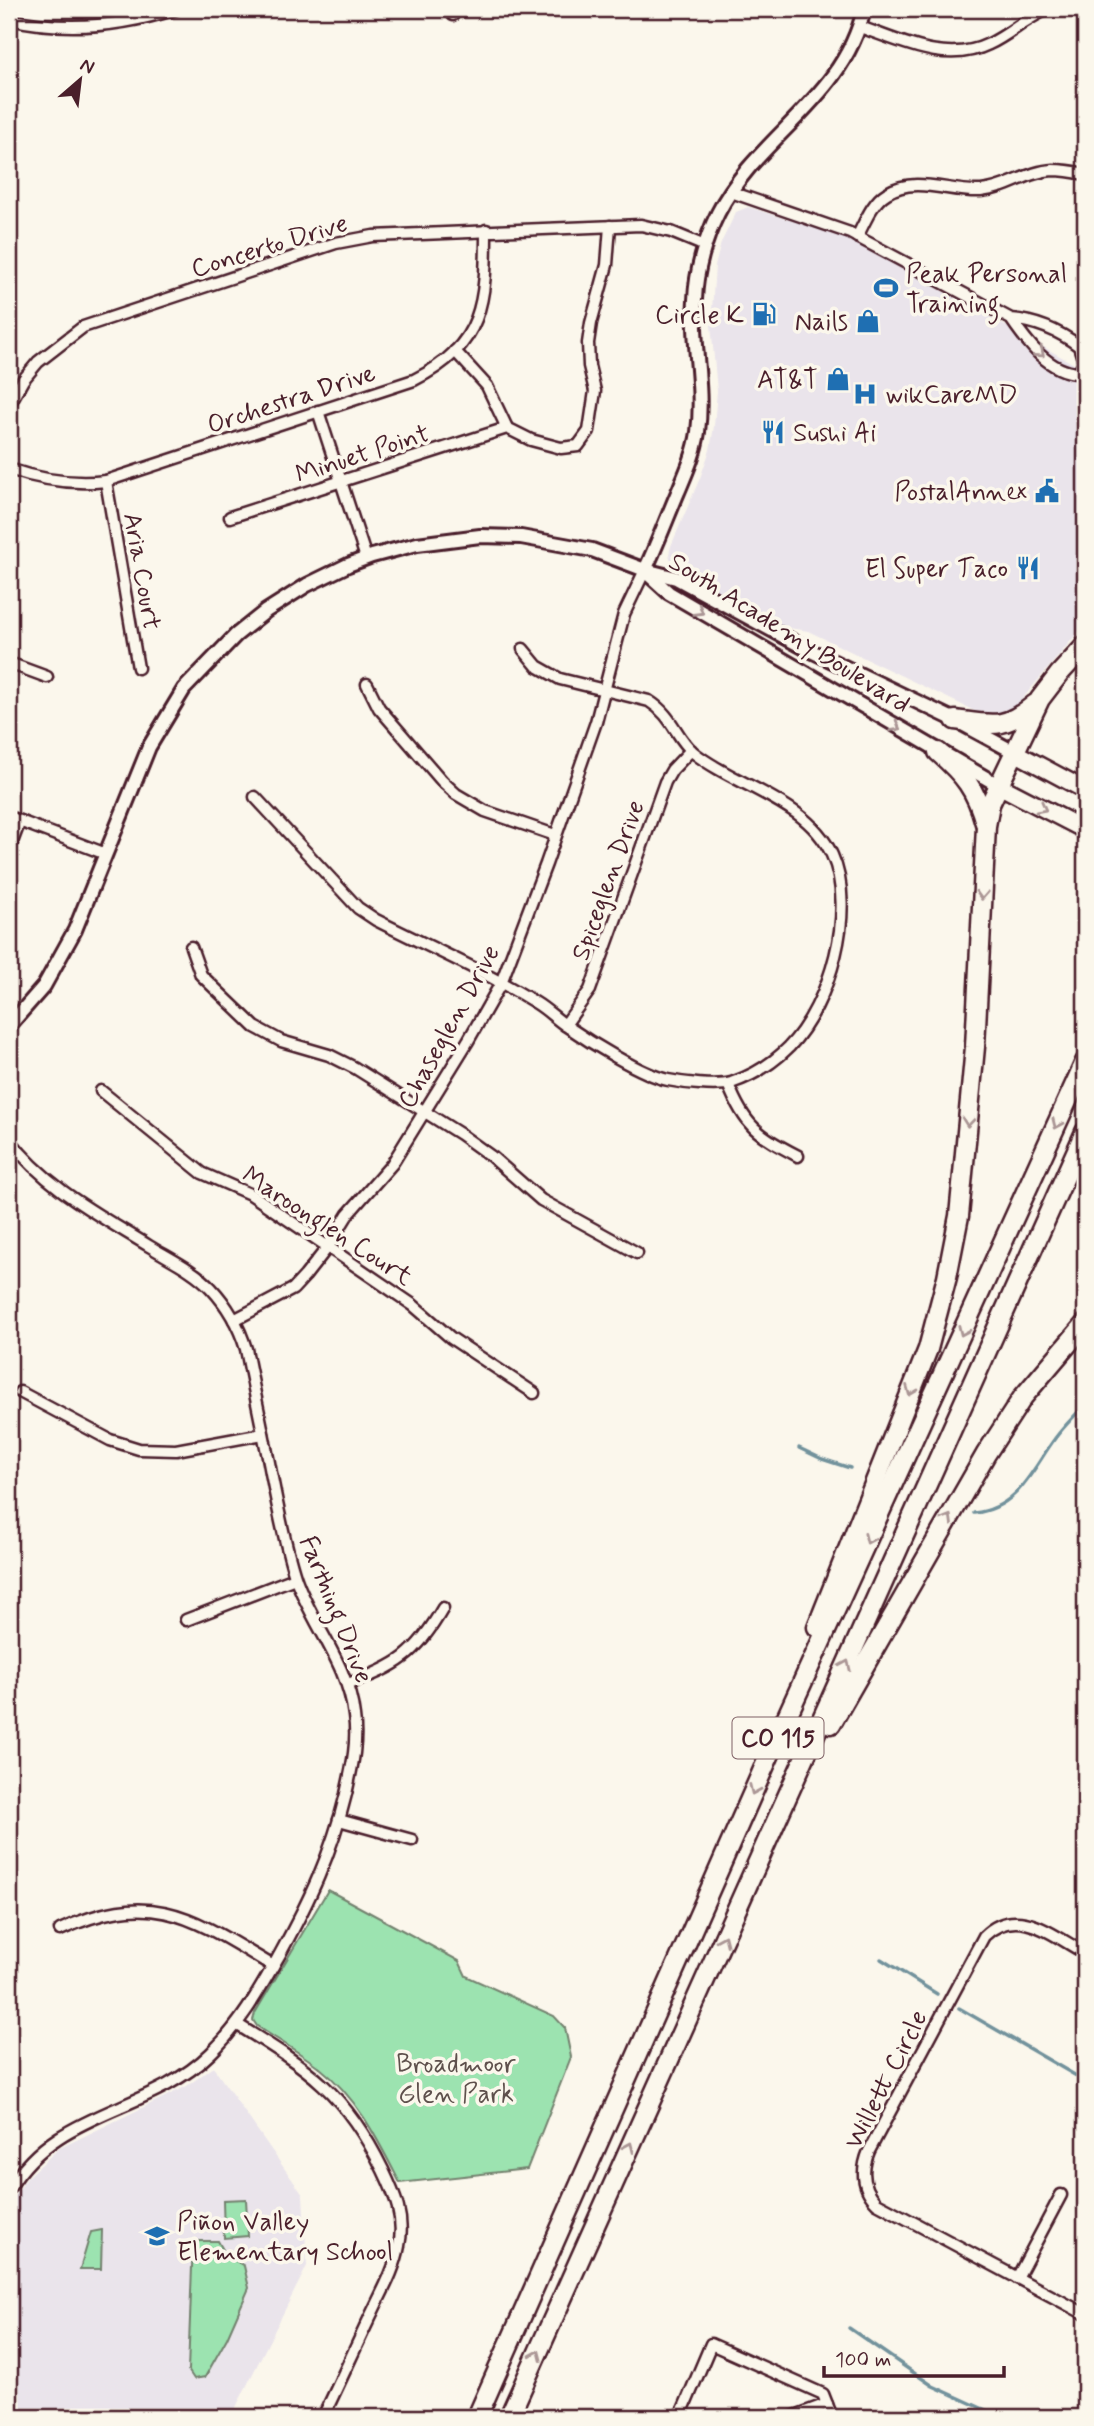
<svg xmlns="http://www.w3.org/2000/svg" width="1094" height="2426" font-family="Mynerve,sans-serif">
  <rect width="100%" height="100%" fill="#fbf7ec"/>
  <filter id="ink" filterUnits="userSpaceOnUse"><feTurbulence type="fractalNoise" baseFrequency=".0143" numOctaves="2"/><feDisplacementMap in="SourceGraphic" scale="14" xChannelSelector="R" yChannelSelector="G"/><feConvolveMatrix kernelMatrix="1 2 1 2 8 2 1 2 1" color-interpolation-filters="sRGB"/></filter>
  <g filter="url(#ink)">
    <g fill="#eae4eb">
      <path d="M748,207L847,238L1085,370V624L1013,710L995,718L981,714L808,631L783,627L674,567L671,561L669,554L671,546L700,478L710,450L714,426L717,391L711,324L715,266L721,243L736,212Z"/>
      <path d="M213,2067L303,2195L307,2266L231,2417H9V2207L14,2196L28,2177L58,2149L187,2086Z"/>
    </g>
    <g fill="#9ce3b0" stroke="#73816e" stroke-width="2">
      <path d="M328,1890L459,1961L466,1976L554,2016L565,2028L571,2057L527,2169L400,2183C379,2142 358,2098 320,2068C301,2053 278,2040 257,2026L253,2020L255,2013Z"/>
      <path d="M246,2199L248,2236L224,2238L223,2200Z"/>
      <path d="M102,2230L101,2269H80L91,2232Z"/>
      <path d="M193,2241H218L226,2255L244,2266L249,2288L227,2338L205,2377L194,2379L188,2370Z"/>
    </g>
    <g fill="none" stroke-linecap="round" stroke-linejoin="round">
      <g stroke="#72929c" stroke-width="3.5">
        <path d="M799,1448L822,1459L850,1468"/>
        <path d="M974,1513C1019,1508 1032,1469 1056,1437C1065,1425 1076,1415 1085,1404"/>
        <path d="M881,1959L937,1994"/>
        <path d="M959,2008L1085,2081"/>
        <path d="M849,2328L933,2386L1001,2417"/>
      </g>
      <g stroke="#4a1f2b" stroke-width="15">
        <g id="minor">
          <path d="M452,9L453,15"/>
          <path d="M9,19C66,32 120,27 176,9"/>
          <path d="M860,27C901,41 946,65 989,44C1011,34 1026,17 1049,9"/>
          <path d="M731,192L850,233L1011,319C1035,321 1059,331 1079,346L1084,362L1079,373C1049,373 1026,341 1011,319"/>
          <path d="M857,237C865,222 872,202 887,193C916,175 950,193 981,191C1007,189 1028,171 1053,170C1064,170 1075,172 1085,174"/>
          <path d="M455,351L487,386L507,428L531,440L561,448L578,446L589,431L595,391L589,366L588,343L591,323L607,265L610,226"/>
          <path d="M9,405L23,380L38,362L83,327L336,243L373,236L641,225L671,232L705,246"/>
          <path d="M318,411L366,558"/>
          <path d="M9,469C41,480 71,485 106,481L414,380C484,345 486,301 486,230"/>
          <path d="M106,481L138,668"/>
          <path d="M230,517L507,428"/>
          <path d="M9,663L47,677"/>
          <path d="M367,684L379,708L442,781L456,794L485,811L555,835"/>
          <path d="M255,797L358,908L376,920C429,947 485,971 536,1003C546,1009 555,1018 565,1025C588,1041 642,1075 668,1080C683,1083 716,1087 731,1083C752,1076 773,1063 789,1047C830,1004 857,910 832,855C807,800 736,787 693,752C675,736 673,716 649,701L560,679L537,666L523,649"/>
          <path d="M9,817L106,854"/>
          <path d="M9,850L20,821"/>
          <path d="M191,947L201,975L255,1027L281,1041L329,1055L355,1068L460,1134L492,1157L541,1200L637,1253"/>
          <path d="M565,1025L590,990L665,782L672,770L691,750"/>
          <path d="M728,1084C745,1127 758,1135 798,1156"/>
          <path d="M101,1091L202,1173L252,1195L413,1305L451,1338L534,1393"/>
          <path d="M9,1139C45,1187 99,1215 149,1246C170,1259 194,1270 211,1288C227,1305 239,1326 246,1349C254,1390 263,1431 271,1473C278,1507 284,1542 295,1576C311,1624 348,1663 354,1716C358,1743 352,1767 346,1794C331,1855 310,1899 280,1954C259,1991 241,2024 211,2053C149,2114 57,2108 9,2189"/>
          <path d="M234,1320L293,1289L305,1276L327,1248L348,1214L392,1164L468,1041L501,983L546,864L596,722L624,614L645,570"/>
          <path d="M20,1392L110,1440L139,1449L176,1450L263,1434"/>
          <path d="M186,1620L295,1578"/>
          <path d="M348,1684C398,1666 416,1655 443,1608"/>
          <path d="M339,1820L412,1840"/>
          <path d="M60,1930C153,1887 193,1918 273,1966"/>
          <path d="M1085,1953C1053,1936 1017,1903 984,1936L869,2151C861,2170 862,2188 877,2203L1085,2314"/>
          <path d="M238,2025C309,2069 345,2092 383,2170C395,2195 405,2218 399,2246C395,2269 383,2290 373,2311C356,2346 340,2382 323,2417"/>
          <path d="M1017,2278L1061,2195"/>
          <path d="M680,2417L711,2344L823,2394L832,2417"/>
          <path d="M792,2417L827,2404"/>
        </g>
      </g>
      <g stroke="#4a1f2b" stroke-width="18">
        <g id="tertiary">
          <path d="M645,570C657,545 667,518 678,492C686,473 695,453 698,432C704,386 692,343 695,300C696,271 705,239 718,213C757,136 844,99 864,9"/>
          <path d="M647,573L669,593L998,785"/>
          <path d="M9,1026L44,986L75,930L149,747L184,689L236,635L266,611L307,585L348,565L372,556L417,544L480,536L521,537L592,550L645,570L676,578L805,648L955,720L1014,752"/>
        </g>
      </g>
      <g stroke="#4a1f2b" stroke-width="21">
        <g id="trunk">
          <path d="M1014,752L1085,790"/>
          <path d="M998,785L1085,830"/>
        </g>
      </g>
      <g stroke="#4a1f2b" stroke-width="23">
        <g id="motorway">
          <path d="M955,720C993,725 1004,730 1035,704"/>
          <path d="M938,752C964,775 976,789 985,823"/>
          <path d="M817,1627L928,1349L947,1277L959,1216L975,1047L986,826L990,804L1040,699L1060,673L1085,646"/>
          <path d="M831,1724L986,1454L1023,1397L1085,1324"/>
          <path d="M477,2417L773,1747L1085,1062"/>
          <path d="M509,2417L1085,1132"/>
        </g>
      </g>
      <use href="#minor" stroke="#fbf7ec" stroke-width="10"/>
      <use href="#tertiary" stroke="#fbf7ec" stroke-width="12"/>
      <use href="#trunk" stroke="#fbf7ec" stroke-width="16"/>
      <use href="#motorway" stroke="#fbf7ec" stroke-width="18"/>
    </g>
    <defs><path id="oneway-chevron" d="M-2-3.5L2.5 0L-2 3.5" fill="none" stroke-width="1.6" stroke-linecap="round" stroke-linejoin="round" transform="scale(1.75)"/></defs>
    <g stroke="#ab9695">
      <use href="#oneway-chevron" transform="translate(1040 353) rotate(40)"/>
      <use href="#oneway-chevron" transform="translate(699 611) rotate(31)"/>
      <use href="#oneway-chevron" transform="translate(896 727) rotate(30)"/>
      <use href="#oneway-chevron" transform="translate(1042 808) rotate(28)"/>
      <use href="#oneway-chevron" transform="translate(982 895) rotate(93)"/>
      <use href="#oneway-chevron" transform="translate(968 1122) rotate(96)"/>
      <use href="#oneway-chevron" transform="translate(1057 1124) rotate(114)"/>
      <use href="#oneway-chevron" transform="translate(963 1331) rotate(114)"/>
      <use href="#oneway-chevron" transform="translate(911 1391) rotate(112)"/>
      <use href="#oneway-chevron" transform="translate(948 1519) rotate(-60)"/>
      <use href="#oneway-chevron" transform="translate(869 1539) rotate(114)"/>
      <use href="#oneway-chevron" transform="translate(846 1665) rotate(-66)"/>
      <use href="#oneway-chevron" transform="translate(754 1790) rotate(114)"/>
      <use href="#oneway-chevron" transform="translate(723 1940) rotate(-66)"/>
      <use href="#oneway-chevron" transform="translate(629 2147) rotate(-66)"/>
      <use href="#oneway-chevron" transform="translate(537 2355) rotate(-66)"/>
    </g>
  </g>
  <defs>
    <g id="stadium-bare" transform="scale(1.89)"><path d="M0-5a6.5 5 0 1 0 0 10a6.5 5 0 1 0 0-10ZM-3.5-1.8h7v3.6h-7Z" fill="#1f6fb2" stroke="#fbf7ec" stroke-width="2.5" paint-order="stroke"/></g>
    <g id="fuel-bare" transform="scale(1.89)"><path d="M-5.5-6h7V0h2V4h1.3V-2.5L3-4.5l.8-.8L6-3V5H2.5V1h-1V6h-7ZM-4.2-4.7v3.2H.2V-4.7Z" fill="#1f6fb2" stroke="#fbf7ec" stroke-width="2.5" paint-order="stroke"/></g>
    <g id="shop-bare" transform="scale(1.89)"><path d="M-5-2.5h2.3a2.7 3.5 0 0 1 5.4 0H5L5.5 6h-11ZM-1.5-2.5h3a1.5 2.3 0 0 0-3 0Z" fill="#1f6fb2" stroke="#fbf7ec" stroke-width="2.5" paint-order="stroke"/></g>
    <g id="hospital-bare" transform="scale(1.89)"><path d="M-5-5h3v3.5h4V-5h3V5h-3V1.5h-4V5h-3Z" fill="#1f6fb2" stroke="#fbf7ec" stroke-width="2.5" paint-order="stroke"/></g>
    <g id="restaurant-bare" transform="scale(1.89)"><path d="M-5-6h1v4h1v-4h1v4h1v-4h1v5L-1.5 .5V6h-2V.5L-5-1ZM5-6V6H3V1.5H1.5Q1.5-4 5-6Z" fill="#1f6fb2" stroke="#fbf7ec" stroke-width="2.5" paint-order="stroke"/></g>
    <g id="civic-bare" transform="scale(1.89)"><path d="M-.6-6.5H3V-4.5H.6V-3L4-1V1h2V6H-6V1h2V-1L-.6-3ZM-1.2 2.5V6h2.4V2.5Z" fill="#1f6fb2" stroke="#fbf7ec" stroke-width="2.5" paint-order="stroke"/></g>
    <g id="school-bare" transform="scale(1.89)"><path d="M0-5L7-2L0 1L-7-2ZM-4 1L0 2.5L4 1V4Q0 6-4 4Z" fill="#1f6fb2" stroke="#fbf7ec" stroke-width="2.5" paint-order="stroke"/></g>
  </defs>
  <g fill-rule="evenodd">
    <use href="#stadium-bare" x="886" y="288"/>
    <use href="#fuel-bare" x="764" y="314"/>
    <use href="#shop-bare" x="868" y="321"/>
    <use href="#shop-bare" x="838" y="379"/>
    <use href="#hospital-bare" x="865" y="394"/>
    <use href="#restaurant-bare" x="773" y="432"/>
    <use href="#civic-bare" x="1047" y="491"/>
    <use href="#restaurant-bare" x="1028" y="568"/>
    <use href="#school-bare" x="157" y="2236"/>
  </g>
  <g text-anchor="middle" stroke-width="7" stroke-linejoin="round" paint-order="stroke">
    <rect fill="#fbf7ec" stroke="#7f6065" stroke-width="2" x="732.5" y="1717.5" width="91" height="41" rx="5"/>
    <g font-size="24" font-weight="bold" fill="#4a1f2b">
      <text x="778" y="1746">CO 115</text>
    </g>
    <g font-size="26" fill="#4a1f2b" stroke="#fbf7ec">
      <text transform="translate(269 245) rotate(-17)" y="9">Concerto Drive</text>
      <text transform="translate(291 398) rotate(-18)" y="9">Orchestra Drive</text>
      <text transform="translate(362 453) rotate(-18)" y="9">Minuet Point</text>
      <text transform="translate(143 571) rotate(80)" y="9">Aria Court</text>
      <text transform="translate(790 632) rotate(32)" y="9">South Academy Boulevard</text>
      <text transform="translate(607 880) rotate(-70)" y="9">Spiceglen Drive</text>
      <text transform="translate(448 1026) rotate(-61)" y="9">Chaseglen Drive</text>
      <text transform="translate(328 1225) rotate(33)" y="9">Maroonglen Court</text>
      <text transform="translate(337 1609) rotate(68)" y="9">Farthing Drive</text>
      <text transform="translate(885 2079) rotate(-63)" y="9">Willett Circle</text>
    </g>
    <g font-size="26" fill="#4a1f2b" stroke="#fbf7ec" text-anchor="end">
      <text x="906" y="282" text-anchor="start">Peak Personal<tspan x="906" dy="30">Training</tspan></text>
      <text x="744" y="323">Circle K</text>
      <text x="848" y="330">Nails</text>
      <text x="818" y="388">AT&amp;T</text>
      <text x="885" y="403" text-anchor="start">wikCareMD</text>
      <text x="793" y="441" text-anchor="start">Sushi Ai</text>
      <text x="1027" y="500">PostalAnnex</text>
      <text x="1008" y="577">El Super Taco</text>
      <text x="177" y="2230" text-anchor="start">Piñon Valley<tspan x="177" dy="30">Elementary School</tspan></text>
    </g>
    <g font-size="26" fill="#5e504c" stroke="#fbf7ec">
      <text x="456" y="2072">Broadmoor<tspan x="456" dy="30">Glen Park</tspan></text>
    </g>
  </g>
  <rect width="1094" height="2426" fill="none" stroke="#fbf7ec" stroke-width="35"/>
  <rect x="18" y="18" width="1059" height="2391" fill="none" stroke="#4a1f2b" stroke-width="2.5" filter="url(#ink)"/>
  <g transform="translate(80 80) rotate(28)" stroke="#fbf7ec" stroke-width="5" paint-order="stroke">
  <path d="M0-5L12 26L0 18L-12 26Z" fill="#4a1f2b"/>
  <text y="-10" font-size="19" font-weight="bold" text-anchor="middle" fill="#4a1f2b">N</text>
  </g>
  <path d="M824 2366v10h180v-10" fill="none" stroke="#4a1f2b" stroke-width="3.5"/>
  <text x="835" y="2366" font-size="21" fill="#4a1f2b" stroke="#fbf7ec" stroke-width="5" paint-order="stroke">100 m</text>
</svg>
